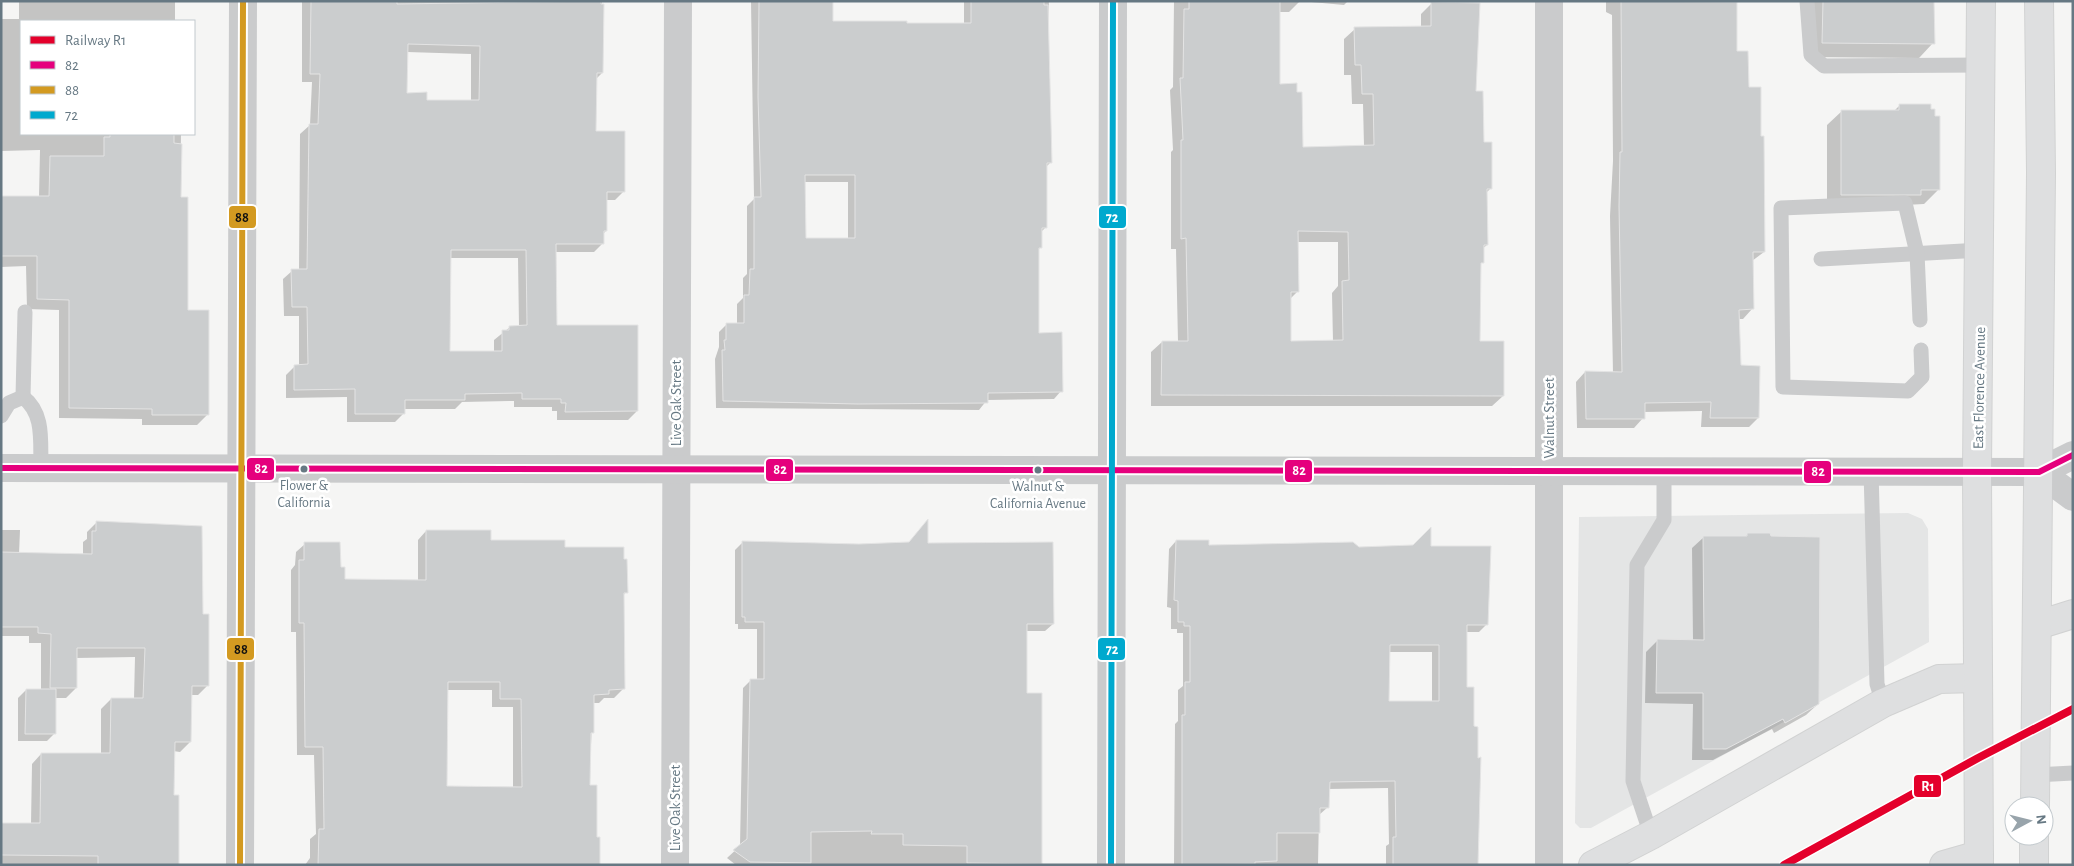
<svg xmlns="http://www.w3.org/2000/svg" width="2074" height="866" font-family="'Alegreya Sans',sans-serif">
  <rect width="100%" height="100%" fill="#f5f5f4"/>
  <path fill="#e4e5e5" d="M1908,513L1922,519L1928,529L1929,642L1591,828H1580L1575,823L1579,517Z"/>
  <g fill="#0003" fill-rule="evenodd">
    <path d="M19,1H175V21H21V134H181L180,198L187,311L208,414L197,425H142V419L59,418V310L27,309L26,266L1,267V197H39L40,150L1,151V19H19Z"/>
    <path d="M302,1H602V73L596,79L595,133L624,191L615,200H605L606,231L603,234V243L594,252H555L556,326L637,411L628,420H557V411H552V407H514V401L462,402L455,409H404V413L395,422H347V397L286,398V375L295,366H299V316H284L283,279L292,271H299L300,134L310,125L312,82H302ZM407,52L471,54V101L426,102L406,94ZM450,258H518L519,327H510L494,340V352H449Z"/>
    <path d="M751,1H832L831,23L964,24V1H1049L1047,46L1048,78L1050,79V163L1046,167V227L1041,232V247L1037,251L1038,334L1061,391L1054,399L987,400L979,410L716,408L715,359L719,347V332L727,324H737V304L743,298V278L747,274V206L754,199ZM804,182H848V239H805Z"/>
    <path d="M1174,1H1348L1344,5L1300,1L1289,12H1279V85L1302,149L1364,146L1363,104H1352L1351,75H1344V39L1355,29L1421,28V14L1431,4L1474,92L1491,188L1485,194L1487,245L1482,249V262L1479,265V342L1503,396L1492,406H1151V352L1162,342H1178L1176,249H1171V152L1173,150L1170,90L1173,87ZM1297,242H1338V286L1332,293L1333,342H1290L1289,300L1298,291Z"/>
    <path d="M1606,1H1728L1736,52L1747,88L1764,252L1752,261V309L1743,319H1738L1740,366L1758,418L1749,427H1701L1702,411L1643,412V418L1634,428H1577L1576,382L1585,372L1613,373L1610,216L1613,161L1612,15L1606,12Z"/>
    <path d="M1810,1H1932L1933,43L1919,58L1808,57Z"/>
    <path d="M1899,106L1930,111L1938,190L1924,204L1827,209V125L1842,111H1894Z"/>
    <path d="M926,522V544L1053,624L1045,631H1026V694H1040L1041,865H736L727,858L740,846L743,688L750,681L757,680V629H738V624H735V550L743,542L859,545L908,544Z"/>
    <path d="M96,523L201,616L207,686L198,695H190V742L180,752L173,751L172,797L178,865H1V825L31,824L32,764L41,754H101V709L111,699H134L135,657L76,658V688L66,698H55V733L47,741H18V698L26,690H41V643H29V636H1V530H20L19,554L83,555V542L87,539V532Z"/>
    <path d="M426,531L490,541L563,549L626,592L623,596V689L614,698H604L599,703H593L589,787L598,865H305L310,858V839L316,834L314,755H297L296,632H291V570L295,565L296,552L305,544L339,568L344,580L418,581V540ZM446,690H492V707H513V788L446,787Z"/>
    <path d="M1748,534L1818,704L1806,715L1774,733L1772,729L1713,760H1692L1693,704L1645,703L1646,652L1657,641H1693L1692,548L1704,537L1744,538Z"/>
    <path d="M1176,541L1208,546L1359,549L1429,547L1487,624L1479,632H1466V688L1476,865H1386V846L1389,844L1388,788L1328,789V807L1319,815L1318,865H1174L1175,724L1178,721V690L1183,686V633H1177V629H1171V608L1167,607L1169,549ZM1388,652H1432V703H1388Z"/>
  </g>
  <g fill="#cbcdce" stroke="#e4e4e4" fill-rule="evenodd">
    <path d="M311,1H397V4L601,1V4H604L603,73H597L596,131H625V192H607V231H604V244H556L557,325H638V411L565,412L566,403H561V399H522V393L465,394V400H405V414H355V389L294,390V365L308,364L307,307H292L291,269H307L309,124H318L320,74H310ZM408,44L480,46L479,100H427V92L407,93ZM451,250H526L527,325L509,326V330H502V351H450Z"/>
    <path d="M759,1H833V21H907V23H971V1H1044V5H1048L1052,163H1047V228H1042V248H1039V333L1062,332L1063,392L988,393V403L858,404L723,401L722,350H725L724,340H726V323H744V295H749L750,269H754V197H761L758,97ZM805,175H855V238H806Z"/>
    <path d="M1189,1H1280V84L1297,83V92H1302L1303,147L1374,145L1373,94H1362L1361,65H1355L1354,27L1431,26V2L1480,3L1476,91H1483L1484,142H1492V189H1487L1488,245H1484V263H1481L1480,341H1504V396L1161,395L1162,341H1188L1186,238L1181,239V140H1183L1180,78H1183L1184,9H1189ZM1298,231L1348,232L1349,280L1342,281L1343,340L1291,341V292H1299Z"/>
    <path d="M1621,1L1737,2V51H1748L1749,87H1761V136H1764L1765,252H1753L1754,309L1739,310L1741,365L1760,366L1759,418H1710L1711,402L1645,403V419H1586L1585,371L1622,372L1619,206L1620,152H1622Z"/>
    <path d="M1823,1H1934L1935,44L1822,43Z"/>
    <path d="M1899,104H1931V109H1935V116H1940V190H1921V195H1841V110H1899Z"/>
    <path d="M110,134H174V143L182,144L181,197H188V310H209V415H152V409L69,408V300L37,299V256H1V196H49L50,156H104V137H110Z"/>
    <path d="M928,519V543L1053,542L1054,624H1027V693H1042V864L967,863V846L903,845V834H871L872,831L811,832V863L750,862L733,850L747,839L750,679H764V622H745V617H742V541L859,544L909,542Z"/>
    <path d="M96,521L202,526L203,614H209V686H192L191,742H175L174,795H179V865H98V856L1,855V823H40L41,753H110L111,698H143L145,648H77V688H50L51,634L38,633V627H1V552L92,554V531H96Z"/>
    <path d="M1431,527V546H1491L1488,625H1467V687H1474V726L1478,727V758L1481,757L1478,865H1393V837H1396L1395,781L1330,782L1329,808H1320V833H1277V861L1255,862V864L1182,865V715H1185V682H1190V626H1184V622H1178V601L1174,600L1176,540H1209V545L1353,542L1359,547L1413,545ZM1390,645H1439V701H1389Z"/>
    <path d="M426,530H491V540H565V547H624V559H627L628,593H624L625,689L609,690V694L594,695V733H591L590,785H597V837H600V865H318L319,829H324L323,747H305L304,623H299V560H304V542H340L341,567H345V579L426,580ZM448,682H500V699H521L522,787L447,786Z"/>
    <path d="M1747,533H1770L1771,536L1820,537L1819,704L1785,723L1783,719L1726,749H1703V693H1656L1657,639L1704,640L1703,536H1747Z"/>
    <path d="M26,689H56V734H25Z"/>
  </g>
  <g fill="none" stroke-linecap="round" stroke-linejoin="round">
    <g stroke="#d1d2d2" stroke-width="30">
      <g id="primary">
        <path d="M2038,625L2073,614"/>
        <path d="M2035,806L2041,173L2039,1"/>
        <path d="M1593,865L1651,835L1883,703L1939,679L1978,678"/>
        <path d="M1944,865L1979,855"/>
        <path d="M1979,865L1977,471L1981,1"/>
        <path d="M2034,865V836"/>
      </g>
    </g>
    <g stroke="#cacbcc" stroke-width="15">
      <path d="M1807,1L1811,55L1824,66L1981,65"/>
      <path d="M1821,259L1981,250"/>
      <path d="M1920,320L1917,253L1905,203L1781,208L1783,387L1908,391L1922,377L1921,350"/>
      <path d="M23,397L25,312"/>
      <path d="M23,397C45,414 40,442 41,468"/>
      <path d="M1,416L9,403L23,397"/>
      <path d="M1871,471L1877,684L1883,703"/>
      <path d="M2035,775L2073,773"/>
      <path d="M1651,835L1633,781L1637,565L1664,520V471"/>
    </g>
    <g stroke="#cacbcc" stroke-width="28">
      <path d="M240,865L243,1"/>
      <path d="M675,865L678,1"/>
      <path d="M1111,865L1113,1"/>
      <path d="M1549,865V1"/>
    </g>
    <g stroke="#cacbcc" stroke-width="28">
      <path d="M1,468L2039,472L2073,455"/>
      <path d="M2039,472L2073,497"/>
    </g>
    <use href="#primary" stroke="#dedfe0" stroke-width="28"/>
    <g stroke="#fff" stroke-width="10">
      <path id="bus-1" d="M1,468L2039,472L2073,455"/>
    </g>
    <g stroke="#fff" stroke-width="10">
      <path id="bus-2" d="M240,865L243,1"/>
    </g>
    <g stroke="#fff" stroke-width="10">
      <path id="bus-3" d="M1111,865L1113,1"/>
    </g>
    <use href="#bus-1" stroke="#e5007d" stroke-width="6"/>
    <use href="#bus-2" stroke="#d39a21" stroke-width="6"/>
    <use href="#bus-3" stroke="#00a9ce" stroke-width="6"/>
    <g stroke="#fff" stroke-width="11">
      <path id="rail-1" d="M1784,865L1978,758L2073,709"/>
    </g>
    <use href="#rail-1" stroke="#e4002b" stroke-width="8"/>
  </g>
  <g fill="#667883" stroke="#fff" stroke-width="2">
    <circle cx="304" cy="469" r="4.5"/>
    <circle cx="1038" cy="470" r="4.5"/>
  </g>
  <g text-anchor="middle" stroke-width="5" stroke-linejoin="round" paint-order="stroke">
    <g font-size="14" fill="#667883" stroke="#fff">
      <text x="304" y="490">Flower &amp;<tspan x="304" dy="17">California</tspan></text>
      <text x="1038" y="491">Walnut &amp;<tspan x="1038" dy="17">California Avenue</tspan></text>
    </g>
    <g font-size="15" fill="#667883" stroke="#fff">
      <text transform="translate(1979 388) rotate(-89)" y="5">East Florence Avenue</text>
      <text transform="translate(676 403) rotate(-90)" y="5">Live Oak Street</text>
      <text transform="translate(1549 418) rotate(-90)" y="5">Walnut Street</text>
      <text transform="translate(675 808) rotate(-90)" y="5">Live Oak Street</text>
    </g>
  </g>
  <g stroke="#fff" stroke-width="2">
    <rect x="228" y="205" width="29" height="24" rx="5" fill="#d39a21"/>
    <rect x="1098" y="205" width="29" height="24" rx="5" fill="#00a9ce"/>
    <rect x="246" y="457" width="29" height="24" rx="5" fill="#e5007d"/>
    <rect x="765" y="458" width="29" height="24" rx="5" fill="#e5007d"/>
    <rect x="1284" y="459" width="29" height="24" rx="5" fill="#e5007d"/>
    <rect x="1803" y="460" width="29" height="24" rx="5" fill="#e5007d"/>
    <rect x="226" y="637" width="29" height="24" rx="5" fill="#d39a21"/>
    <rect x="1097" y="637" width="29" height="24" rx="5" fill="#00a9ce"/>
    <rect x="1913" y="774" width="29" height="24" rx="5" fill="#e4002b"/>
  </g>
  <g font-size="14" text-anchor="middle" font-weight="bold" fill="#fff">
    <text x="1112" y="222">72</text>
    <text x="261" y="473">82</text>
    <text x="780" y="474">82</text>
    <text x="1299" y="475">82</text>
    <text x="1818" y="476">82</text>
    <text x="1112" y="654">72</text>
    <text x="1928" y="791">R1</text>
  </g>
  <g font-size="14" text-anchor="middle" font-weight="bold" fill="#111">
    <text x="242" y="222">88</text>
    <text x="241" y="654">88</text>
  </g>
  <rect width="2074" height="866" fill="none" stroke="#667883" stroke-width="5"/>
  <rect x="20" y="20" width="175" height="115" fill="#ffffff" stroke="#c2c9cd"/>
  <rect x="30" y="36" width="25" height="8" fill="#e4002b" stroke="#c2c9cd"/>
  <text x="65" y="45" font-size="15" fill="#667883">Railway R1</text>
  <rect x="30" y="61" width="25" height="8" fill="#e5007d" stroke="#c2c9cd"/>
  <text x="65" y="70" font-size="15" fill="#667883">82</text>
  <rect x="30" y="86" width="25" height="8" fill="#d39a21" stroke="#c2c9cd"/>
  <text x="65" y="95" font-size="15" fill="#667883">88</text>
  <rect x="30" y="111" width="25" height="8" fill="#00a9ce" stroke="#c2c9cd"/>
  <text x="65" y="120" font-size="15" fill="#667883">72</text>
  <g transform="translate(2029 821) rotate(83)"><circle r="24" fill="#ffffff" stroke="#c2c9cd"/>
  <path d="M0-4L9 19L0 12L-9 19Z" fill="#98a4ab"/>
  <text y="-8" font-size="14" font-weight="bold" text-anchor="middle" fill="#667883">N</text>
  </g>
</svg>
